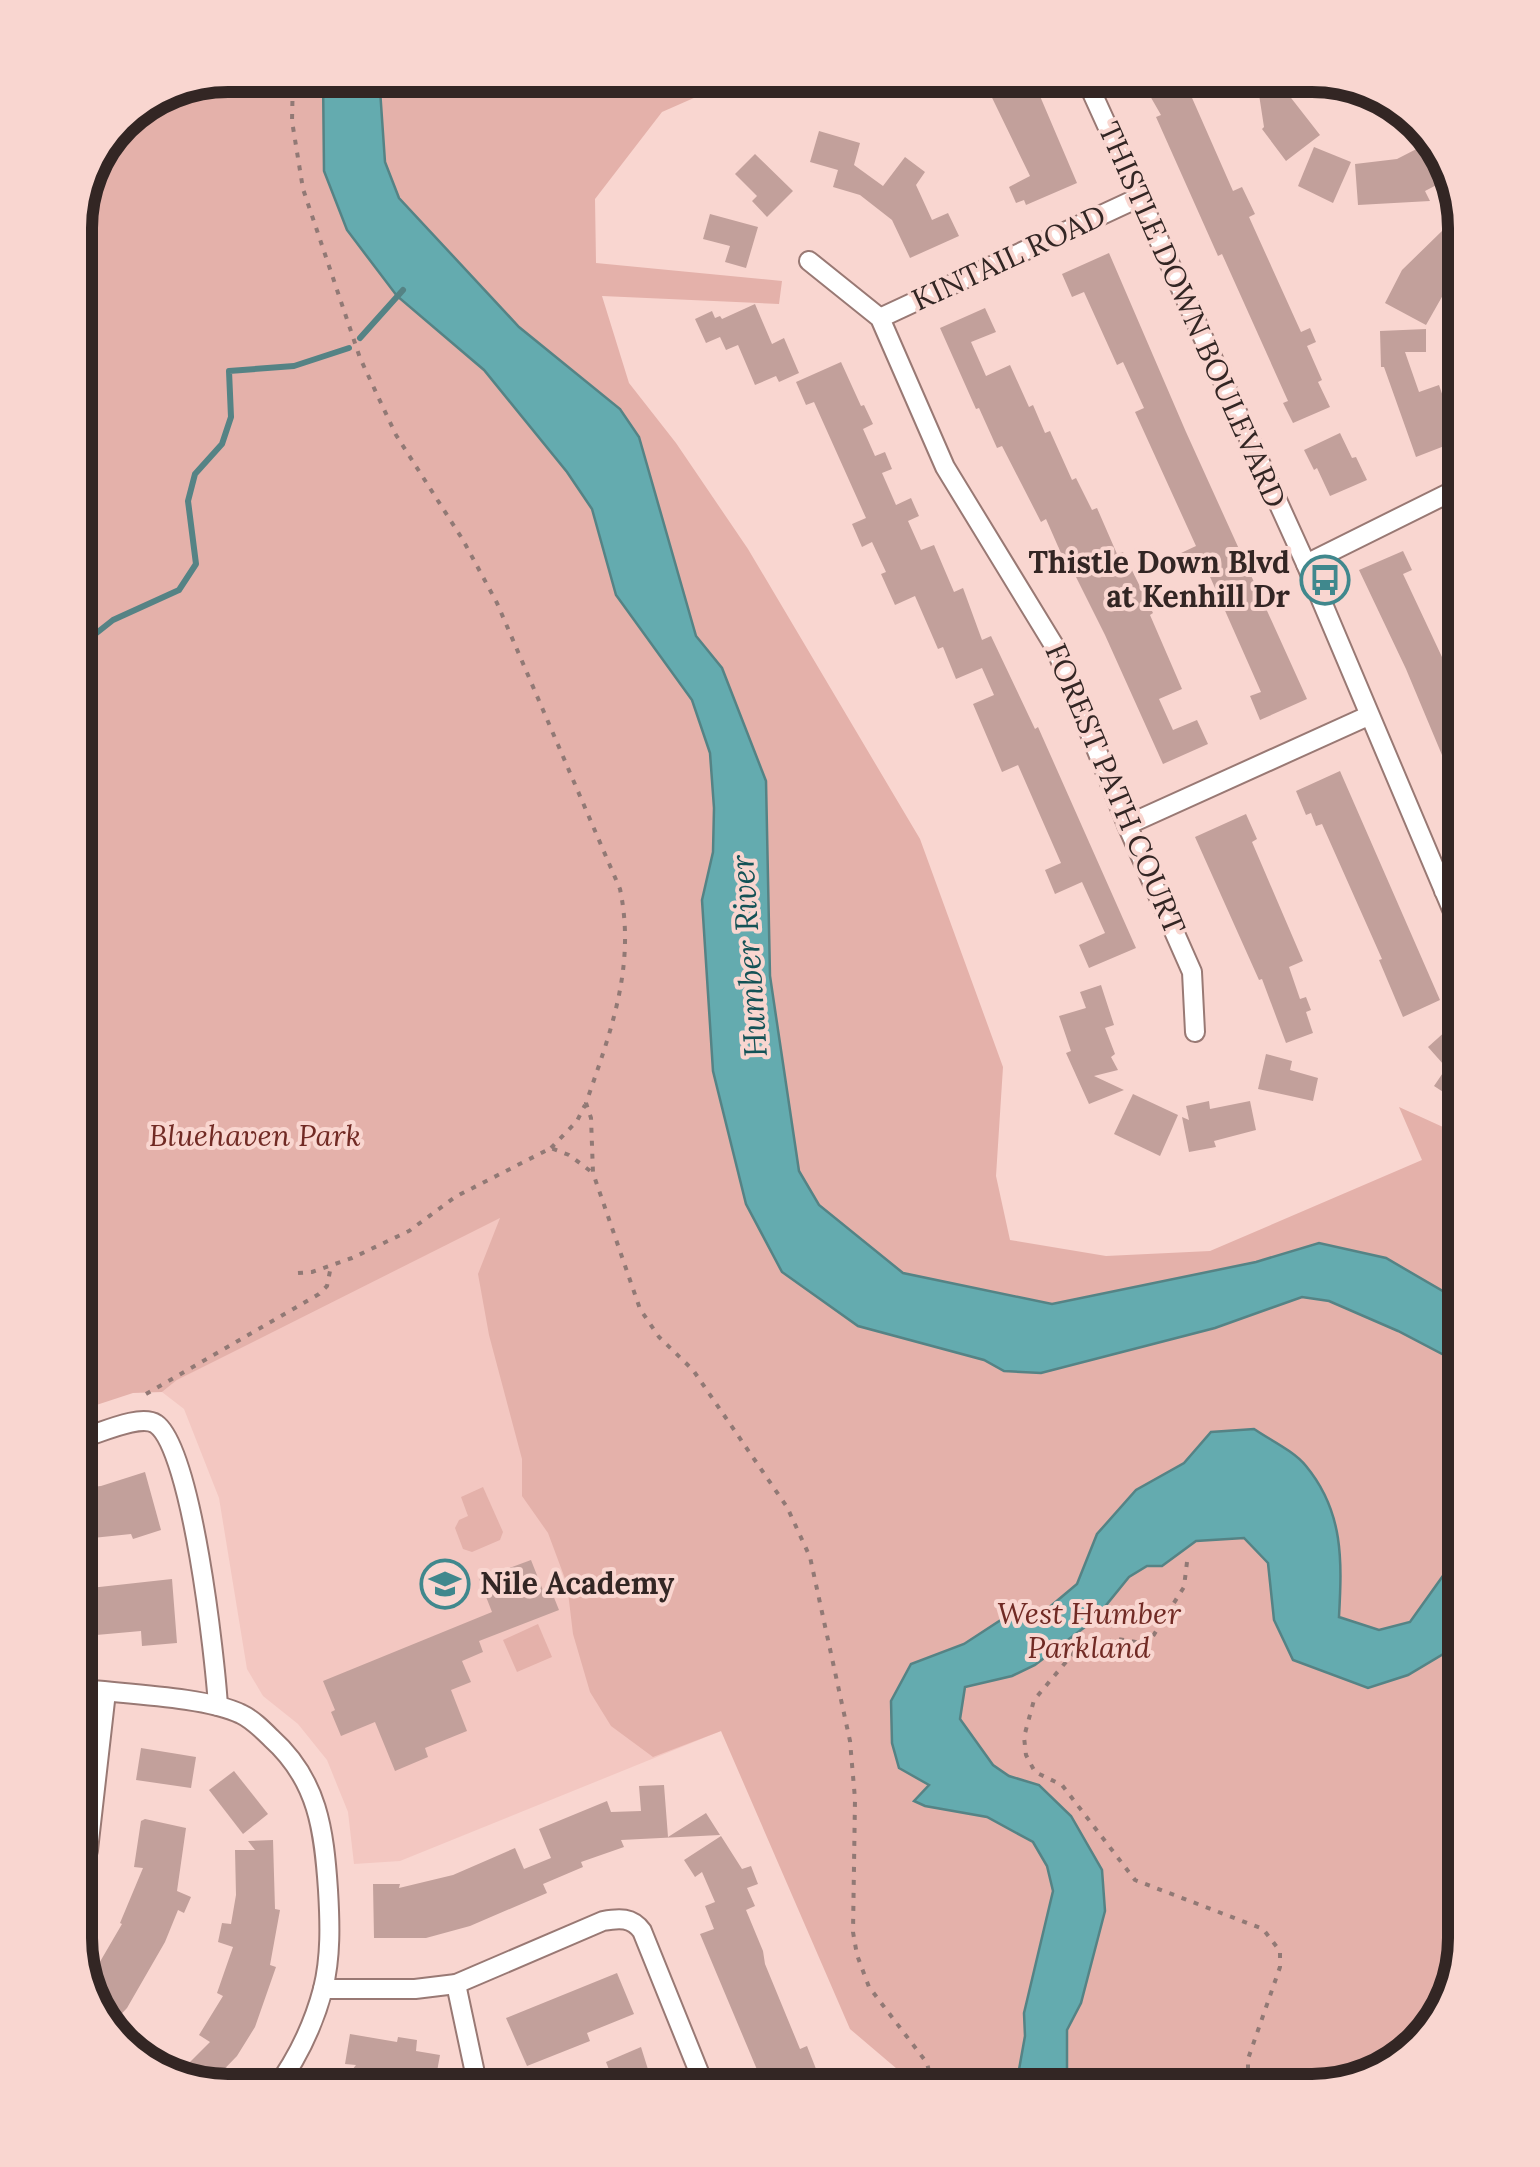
<svg xmlns="http://www.w3.org/2000/svg" width="1540" height="2167" font-family="Lora,serif">
  <rect width="100%" height="100%" fill="#f9d6d0"/>
  <path fill="#f3c7c1" d="M501,1217L721,1731L400,1861L354,1864L348,1812L327,1760L298,1724L263,1696L247,1669L219,1498L184,1409L162,1392L177,1380L331,1300Z"/>
  <g fill="#e4b1aa">
    <path d="M228,75H746L662,112L595,199L596,263L782,281L779,304L602,296L629,383L676,443L748,549L920,839L1003,1067L996,1176L1010,1240L1106,1256L1210,1251L1422,1160L1399,1107L1465,1137V1940L1445,2015L1389,2071L1313,2092H912L910,2080L850,2029L721,1731L653,1757L611,1726L590,1692L573,1634L567,1584L548,1533L522,1496V1459L489,1335L478,1274L500,1218L177,1380L162,1392L133,1393L75,1412V217L127,113Z"/>
    <path d="M483,1487L503,1532L500,1540L472,1552L463,1549L455,1528L459,1520L468,1516L461,1497Z"/>
    <path d="M538,1624L552,1657L517,1672L503,1640Z"/>
  </g>
  <g fill="#64abaf" stroke="#558385" stroke-width="2.5">
    <path d="M323,75H379L385,162L399,198L519,327L620,409L639,437L696,636L722,668L766,781L770,976L799,1171L819,1205L903,1273L1052,1304L1256,1262L1319,1243L1386,1258L1465,1304V1366L1398,1331L1329,1301L1302,1297L1215,1328L1041,1373L1004,1371L984,1360L858,1326L782,1272L746,1204L713,1071L702,900L713,852L714,808L710,753L692,700L616,595L592,509L567,472L484,370L397,296L347,230L324,171Z"/>
    <path d="M1254,1429C1270,1440 1294,1451 1306,1466C1344,1512 1342,1561 1339,1617L1379,1630L1410,1622L1465,1545V1641L1408,1675L1368,1688L1293,1660L1274,1620L1268,1563L1244,1538L1196,1541L1162,1566H1147L1129,1577L1094,1620L1035,1665L1012,1676L965,1687L960,1719L993,1765L1009,1776L1039,1785L1071,1816L1102,1870L1105,1911L1081,2003L1067,2030V2070L1076,2092H1015L1025,2036L1024,2013L1053,1891L1047,1866L1033,1842L987,1817L925,1806L914,1801L929,1785L899,1768L892,1743L891,1701L911,1664L964,1644L1007,1616L1046,1610L1077,1584L1097,1534L1136,1490L1184,1463L1211,1432Z"/>
  </g>
  <g fill="none" stroke-linecap="round" stroke-linejoin="round">
    <g stroke="#558385" stroke-width="6">
      <path d="M360,338L403,290"/>
      <path d="M75,650L113,620L179,590L196,564L188,501L195,474L222,444L231,417L229,371L294,366L349,348"/>
    </g>
  </g>
  <g fill="#c2a09b">
    <path d="M981,75H1031L1077,183L1026,205L1024,200L1016,203L1009,187L1030,176Z"/>
    <path d="M1138,75H1184L1192,89L1189,91L1233,191L1242,187L1255,214L1249,217L1301,332L1310,328L1316,342L1307,346L1322,380L1318,382L1330,407L1293,423L1283,403L1288,401L1222,254L1218,256L1156,117L1161,115Z"/>
    <path d="M1256,75H1299L1302,92L1288,94L1320,135L1286,161L1262,129L1264,127Z"/>
    <path d="M819,131L860,143L854,165L883,186L905,157L925,172L916,185L932,220L948,213L959,236L910,258L892,220L860,195L833,187L838,170L810,162Z"/>
    <path d="M1432,141L1440,157L1445,154L1450,178L1425,191L1430,201L1358,205L1355,164L1397,159Z"/>
    <path d="M1314,147L1351,162L1333,203L1298,186Z"/>
    <path d="M755,154L793,191L767,217L752,201L757,196L735,174Z"/>
    <path d="M710,214L758,227L746,268L725,262L730,246L703,239Z"/>
    <path d="M1443,230L1459,246L1451,253L1465,275L1443,295L1426,325L1385,303L1402,270Z"/>
    <path d="M1109,253L1186,432L1307,699L1260,720L1250,696L1261,692L1211,579L1202,560L1186,567L1181,553L1196,546L1135,412L1144,408L1123,362L1117,365L1084,292L1072,297L1062,274Z"/>
    <path d="M755,304L772,344L784,338L799,373L779,382L776,376L755,385L738,345L726,350L720,337L706,343L695,319L712,311L715,318L720,316L722,319Z"/>
    <path d="M985,308L996,332L971,342L986,376L1010,365L1029,407L1033,405L1045,433L1050,431L1072,480L1076,478L1092,510L1097,508L1117,554L1123,552L1153,613L1150,615L1182,689L1159,699L1173,730L1197,720L1208,744L1163,764L1105,635L1067,559L1064,560L1046,519L1041,522L1002,446L997,448L979,408L976,409L940,328Z"/>
    <path d="M1426,329V352H1405L1419,392L1439,385L1449,414L1453,412L1465,438L1416,457L1384,367H1381L1380,331Z"/>
    <path d="M841,362L861,406L864,405L873,424L863,429L875,456L885,452L892,469L882,473L896,505L911,498L919,516L908,521L921,550L934,545L954,592L963,588L982,640L991,636L1035,729L1038,727L1136,948L1089,968L1079,945L1105,933L1082,882L1055,894L1045,870L1061,863L1018,765L1002,772L973,704L994,695L982,668L956,679L943,647L938,649L915,596L895,605L881,574L886,572L872,542L862,547L852,524L866,518L814,402L806,405L796,382Z"/>
    <path d="M1340,433L1352,458L1356,457L1367,480L1330,496L1317,468L1314,470L1304,450Z"/>
    <path d="M1403,551L1412,570L1403,574L1465,706V810L1406,669L1359,570Z"/>
    <path d="M1340,771L1440,1000L1403,1017L1379,960L1382,959L1322,824L1316,826L1311,813L1306,815L1296,791Z"/>
    <path d="M1246,814L1257,839L1252,842L1303,961L1289,967L1300,999L1306,997L1311,1010L1306,1012L1313,1033L1286,1043L1262,979L1259,980L1195,837Z"/>
    <path d="M1101,985L1114,1025L1105,1028L1115,1054L1111,1057L1118,1070L1094,1076L1124,1090L1089,1104L1066,1053L1071,1051L1059,1016L1086,1008L1080,992Z"/>
    <path d="M1457,1021L1465,1029V1045L1444,1065L1428,1047Z"/>
    <path d="M1266,1054L1292,1061L1290,1070L1318,1078L1313,1101L1258,1089Z"/>
    <path d="M1453,1058L1465,1066V1096L1459,1092L1454,1099L1434,1086Z"/>
    <path d="M1133,1094L1178,1115L1160,1156L1114,1134Z"/>
    <path d="M1209,1101L1210,1109L1250,1101L1256,1130L1214,1141L1216,1147L1189,1152L1182,1117L1189,1120L1186,1106Z"/>
    <path d="M145,1472L161,1530L133,1539L131,1534L83,1539L81,1522H75V1489L101,1486Z"/>
    <path d="M531,1560L544,1593L551,1590L559,1610L479,1641L483,1652L462,1661L471,1682L451,1690L467,1731L425,1748L428,1757L395,1771L375,1722L341,1736L331,1712L335,1710L323,1681L492,1612L479,1579Z"/>
    <path d="M172,1579L177,1643L142,1646L141,1631L85,1636L81,1589Z"/>
    <path d="M141,1748L196,1757L191,1788L136,1780Z"/>
    <path d="M234,1771L268,1814L243,1834L209,1790Z"/>
    <path d="M664,1785L668,1837L706,1813L720,1835L621,1840L624,1847L581,1862L583,1867L543,1884L547,1893L470,1926L426,1938H374L373,1884H400L399,1888L453,1875L515,1848L524,1869L551,1858L539,1829L607,1801L611,1812L641,1811L639,1786Z"/>
    <path d="M145,1819L186,1828L177,1891L191,1897L184,1913L178,1910L165,1942L127,2008L108,2028L96,2016L87,1984L122,1924L120,1923L143,1868L134,1867L141,1821Z"/>
    <path d="M721,1836L742,1869L751,1866L758,1884L747,1888L755,1906L746,1910L763,1951L765,1964L800,2049L807,2046L818,2074L824,2071L833,2092H785L781,2084L767,2090L760,2071L758,2072L700,1934L714,1929L705,1906L715,1902L702,1872L695,1877L684,1860Z"/>
    <path d="M273,1840L275,1909L280,1910L270,1965L276,1967L255,2027L237,2056L206,2088L174,2078L210,2042L199,2035L223,1996L217,1993L233,1947L218,1942L222,1923L231,1924L236,1895L235,1850H255L248,1841Z"/>
    <path d="M617,1973L634,2014L587,2033L590,2041L527,2066L506,2018Z"/>
    <path d="M350,2034L397,2042L398,2037L417,2040L416,2051L440,2055L434,2088L352,2070L356,2065L345,2064Z"/>
    <path d="M641,2047L655,2092H618L606,2062Z"/>
  </g>
  <g fill="none" stroke-linecap="round" stroke-linejoin="round">
    <g stroke="#997974" stroke-width="22">
      <g id="minor">
        <path d="M1084,75L1306,564L1465,940"/>
        <path d="M1367,92L1385,95"/>
        <path d="M809,261L880,318L945,467L1055,647L1127,825L1192,972L1195,1032"/>
        <path d="M880,318L1138,198"/>
        <path d="M1306,564L1465,485"/>
        <path d="M1127,825L1368,716"/>
        <path d="M1444,891L1465,882"/>
        <path d="M75,1440C95,1436 139,1413 156,1424C192,1449 215,1658 218,1706"/>
        <path d="M75,1688C119,1694 204,1696 241,1714C252,1719 262,1729 271,1738C318,1780 324,1830 328,1890C330,1923 331,1957 323,1989C313,2027 296,2061 273,2092"/>
        <path d="M75,1898L88,1850L106,1692"/>
        <path d="M456,1984L479,2092"/>
        <path d="M323,1989H415L456,1984L603,1921C619,1918 632,1917 642,1931L707,2092"/>
      </g>
    </g>
    <g stroke="#917975" stroke-width="4" stroke-dasharray="5 8" stroke-linecap="butt">
      <path d="M293,75L292,121L303,189L360,358L396,435L463,540L497,603L620,889C636,966 611,1031 586,1103L591,1118L593,1173L640,1309L659,1337L693,1370L787,1507L810,1557L850,1741L855,1799L853,1932L857,1955L869,1987L927,2063L934,2092"/>
      <path d="M551,1148L577,1121L585,1105"/>
      <path d="M298,1273L312,1272L352,1258L409,1231L455,1197L551,1148L569,1155L593,1173"/>
      <path d="M146,1394L319,1294L327,1286L331,1266"/>
      <path d="M1187,1562L1184,1587L1148,1644L1118,1639L1076,1650L1034,1700L1024,1737L1026,1755L1035,1772L1062,1785L1135,1880L1263,1929L1280,1951V1967L1248,2059V2092"/>
    </g>
    <use href="#minor" stroke="#fff" stroke-width="18"/>
  </g>
  <defs>
    <g id="bus-ring" transform="scale(2.5)"><circle r="9.5" fill="#f9d6d0" stroke="#40888d" stroke-width="1.5"/><path d="M-5-6H5V4H4V6H2V4H-2V6H-4V4H-5ZM-3.5-4V0h7V-4ZM-3.5 1.2v1.5H-2V1.2ZM2 1.2v1.5H3.5V1.2Z" fill="#40888d"/></g>
    <g id="school-ring" transform="scale(2.5)"><circle r="9.5" fill="#f9d6d0" stroke="#40888d" stroke-width="1.5"/><path d="M0-5L7-2L0 1L-7-2ZM-4 1L0 2.5L4 1V4Q0 6-4 4Z" fill="#40888d"/></g>
  </defs>
  <g fill-rule="evenodd">
    <use href="#bus-ring" x="1325" y="580"/>
    <use href="#school-ring" x="445" y="1584"/>
  </g>
  <g text-anchor="middle" stroke-width="8" stroke-linejoin="round" paint-order="stroke">
    <g font-size="30" fill="#332624" stroke="#f9d6d0">
      <text transform="translate(1009 258) rotate(-25)" y="10">KINTAIL ROAD</text>
      <text transform="translate(1192 315) rotate(66)" y="10">THISTLE DOWN BOULEVARD</text>
      <text transform="translate(1115 789) rotate(67)" y="10">FOREST PATH COURT</text>
    </g>
    <g font-size="30" font-weight="bold" fill="#332624" stroke="#f9d6d0" text-anchor="end">
      <text x="1290" y="573">Thistle Down Blvd<tspan x="1290" dy="34">at Kenhill Dr</tspan></text>
      <text x="480" y="1594" text-anchor="start">Nile Academy</text>
    </g>
    <g font-size="30" font-style="italic" fill="#712a24" stroke="#f9d6d0">
      <text x="255" y="1146">Bluehaven Park</text>
      <text x="1089" y="1624">West Humber<tspan x="1089" dy="34">Parkland</tspan></text>
    </g>
    <g font-size="32" font-style="italic" fill="#145256" stroke="#f9d6d0">
      <text transform="translate(749 956) rotate(-94)" y="11">Humber River</text>
    </g>
  </g>
  <path d="M0 0H1540V2167H0ZM228 92H1312A136 136 0 0 1 1448 228V1938A136 136 0 0 1 1312 2074H228A136 136 0 0 1 92 1938V228A136 136 0 0 1 228 92Z" fill="#f9d6d0" fill-rule="evenodd"/>
  <path fill="none" stroke="#332624" stroke-width="12" d="M228 92H1312A136 136 0 0 1 1448 228V1938A136 136 0 0 1 1312 2074H228A136 136 0 0 1 92 1938V228A136 136 0 0 1 228 92Z"/>
</svg>
